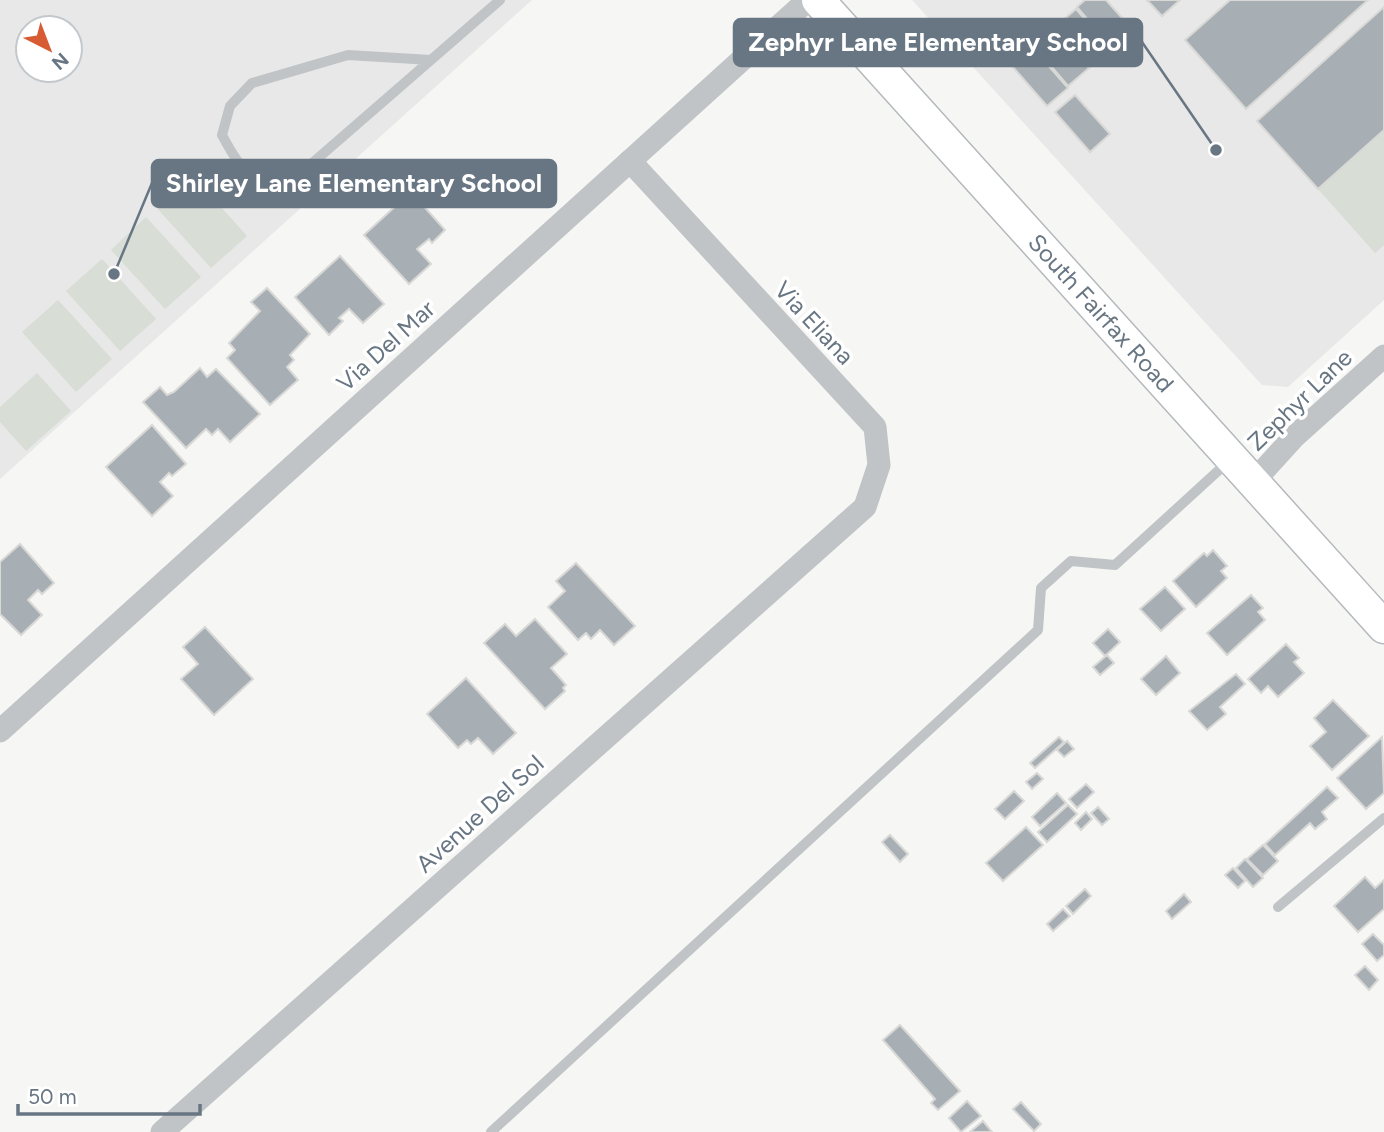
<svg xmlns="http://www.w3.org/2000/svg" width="1384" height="1132" font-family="Figtree,sans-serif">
  <rect width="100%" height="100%" fill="#f6f7f4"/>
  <g fill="#e7e8e7" fill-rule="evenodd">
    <path d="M0,0H532L0,479ZM28,28H70V70H28Z"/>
    <path d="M912,0H1384V300L1288,387L1262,385Z"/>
  </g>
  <g fill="#d8ddd5">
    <path d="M1384,130V245L1375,253L1318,189Z"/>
    <path d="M193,176L247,236L211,268L157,208Z"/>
    <path d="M146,217L201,277L165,309L111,250Z"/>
    <path d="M102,259L156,319L120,351L66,291Z"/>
    <path d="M58,300L112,359L76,392L22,332Z"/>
    <path d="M37,373L71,411L26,451L0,422V407Z"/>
  </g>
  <g fill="#a8afb4" stroke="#d8d8d6" stroke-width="2">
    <path d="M1085,0H1106L1132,29L1111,47L1077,7Z"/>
    <path d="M1147,0H1180L1162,16Z"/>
    <path d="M1230,0H1368L1246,109L1185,40Z"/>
    <path d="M1384,7V130L1318,189L1257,121Z"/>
    <path d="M1076,9L1110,48L1090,67L1055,27Z"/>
    <path d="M1054,28L1089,68L1068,86L1034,46Z"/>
    <path d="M1033,48L1068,88L1047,106L1012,66Z"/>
    <path d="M1075,95L1110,134L1090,152L1055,112Z"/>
    <path d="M411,192L445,230L432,243L429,239L417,249L431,264L409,284L364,235Z"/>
    <path d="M340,256L384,304L363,323L349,309L339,318L343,321L329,335L295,297Z"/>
    <path d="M267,288L310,334L290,355L294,360L287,367L298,380L270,405L227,358L235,350L229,343L260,311L251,302Z"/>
    <path d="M200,368L207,377L216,369L260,414L230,442L218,429L212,435L206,429L186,448L143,402L160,387L167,395L174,392Z"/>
    <path d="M152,425L186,464L172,476L169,473L160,482L173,496L152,516L106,467Z"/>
    <path d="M20,544L54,583L42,594L38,590L28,600L42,615L21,635L0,614V562Z"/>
    <path d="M1213,550L1227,566L1221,571L1227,578L1196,607L1173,581L1204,553L1207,556Z"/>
    <path d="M576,563L635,626L614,645L600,630L591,639L586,633L578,640L548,607L565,591L556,581Z"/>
    <path d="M1165,587L1185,609L1161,631L1140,609Z"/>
    <path d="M1251,595L1263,608L1258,612L1265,620L1227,655L1207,633Z"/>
    <path d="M535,619L567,654L551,668L566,685L563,688L565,691L545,709L484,643L505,624L516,636Z"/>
    <path d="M205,627L253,679L214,715L181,679L198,664L183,647Z"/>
    <path d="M1108,629L1120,642L1105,656L1093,643Z"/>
    <path d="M1286,644L1299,658L1294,662L1304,673L1278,697L1268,686L1261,693L1248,679Z"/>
    <path d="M1107,655L1114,663L1100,675L1093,667Z"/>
    <path d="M1166,656L1180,673L1156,695L1141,679Z"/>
    <path d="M1236,674L1245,684L1220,707L1226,714L1207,730L1189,711Z"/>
    <path d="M466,678L516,733L493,754L478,738L471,744L467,740L458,748L427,714Z"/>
    <path d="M1333,700L1369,736L1332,770L1310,746L1326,732L1314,718Z"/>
    <path d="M1059,737L1064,742L1035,768L1030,763Z"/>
    <path d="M1382,737L1384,793L1366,809L1337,778Z"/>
    <path d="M1067,741L1074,749L1064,757L1057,750Z"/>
    <path d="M1037,773L1043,779L1032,789L1026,782Z"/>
    <path d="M1086,784L1094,792L1077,808L1069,799Z"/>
    <path d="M1327,787L1338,798L1322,812L1327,819L1315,829L1310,823L1275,855L1265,844Z"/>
    <path d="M1014,791L1024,801L1005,819L995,809Z"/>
    <path d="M1057,793L1066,803L1040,826L1032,817Z"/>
    <path d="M1068,805L1077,814L1047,842L1038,832Z"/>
    <path d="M1098,807L1109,819L1102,825L1091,813Z"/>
    <path d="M1086,812L1092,819L1081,830L1075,823Z"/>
    <path d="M1026,827L1043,845L1003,881L986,863Z"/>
    <path d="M890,835L908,854L900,862L882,842Z"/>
    <path d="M1263,845L1278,861L1263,875L1247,859Z"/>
    <path d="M1245,859L1263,878L1253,887L1236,868Z"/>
    <path d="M1233,868L1245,881L1238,888L1225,875Z"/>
    <path d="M1365,877L1375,888L1384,880V909L1358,932L1334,906Z"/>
    <path d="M1085,889L1091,896L1073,914L1066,906Z"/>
    <path d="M1184,894L1191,902L1172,919L1166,911Z"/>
    <path d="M1063,909L1070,916L1053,931L1047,924Z"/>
    <path d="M1373,934L1384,945V955L1377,961L1362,944Z"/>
    <path d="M1365,966L1378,980L1369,990L1355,975Z"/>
    <path d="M900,1025L960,1091L938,1110L931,1103L935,1099L883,1040Z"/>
    <path d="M967,1101L981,1116L961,1132L949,1118Z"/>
    <path d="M1021,1102L1041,1124L1034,1131L1013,1109Z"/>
    <path d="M983,1121L992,1132H970Z"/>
  </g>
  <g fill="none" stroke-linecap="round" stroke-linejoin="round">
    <g stroke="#b5b9bd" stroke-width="35">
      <g id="secondary">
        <path id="s1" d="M818,0L1384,627"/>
      </g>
    </g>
    <g stroke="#c0c4c7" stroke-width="10">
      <path d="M431,60L348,55L252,83L230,106L222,135C243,174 257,194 302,172L500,0"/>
      <path d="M1278,907L1384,818"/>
      <path d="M491,1132L1038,630L1041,588L1071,561L1115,565L1230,460"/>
    </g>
    <g stroke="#c0c4c7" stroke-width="23">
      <path d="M1253,482L1294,437L1384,356"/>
      <path d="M0,731L808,0"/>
      <path d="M162,1132L865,507L879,465L875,427L630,161"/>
    </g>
    <use href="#secondary" stroke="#fff" stroke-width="32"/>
  </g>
  <g text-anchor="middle" stroke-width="7" stroke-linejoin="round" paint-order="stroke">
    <g font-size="24" fill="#687683" stroke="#fff">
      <text dy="8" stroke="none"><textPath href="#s1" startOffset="422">South Fairfax Road</textPath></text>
      <text transform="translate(814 323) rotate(47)" y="8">Via Eliana</text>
      <text transform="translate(386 346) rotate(-42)" y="8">Via Del Mar</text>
      <text transform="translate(1300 400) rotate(-44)" y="8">Zephyr Lane</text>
      <text transform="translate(480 814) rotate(-42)" y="8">Avenue Del Sol</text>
    </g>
  </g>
  <path fill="none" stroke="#687683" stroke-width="2.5" d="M1216 150L1142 42M114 274L152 183"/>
  <g fill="#687683" stroke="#fff" stroke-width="2.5">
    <circle cx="1216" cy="150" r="7"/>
    <circle cx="114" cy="274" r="7"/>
  </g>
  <g fill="#687683" stroke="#687683" stroke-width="2.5">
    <rect x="734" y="19" width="408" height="47" rx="7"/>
    <rect x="152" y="160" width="404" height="47" rx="7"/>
  </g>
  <g font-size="26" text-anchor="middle" font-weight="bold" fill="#fff">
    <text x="938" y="51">Zephyr Lane Elementary School</text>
    <text x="354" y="192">Shirley Lane Elementary School</text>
  </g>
  <g transform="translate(49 49) rotate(138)"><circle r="33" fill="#ffffff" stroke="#c3c8cd" stroke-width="2"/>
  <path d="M0-5L12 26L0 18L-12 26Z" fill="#d75b33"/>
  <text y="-10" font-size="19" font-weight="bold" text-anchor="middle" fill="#687683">N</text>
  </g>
  <path d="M18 1104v10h182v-10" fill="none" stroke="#687683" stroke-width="3.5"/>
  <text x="28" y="1104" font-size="21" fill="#687683" stroke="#ffffff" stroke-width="5" paint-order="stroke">50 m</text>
</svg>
